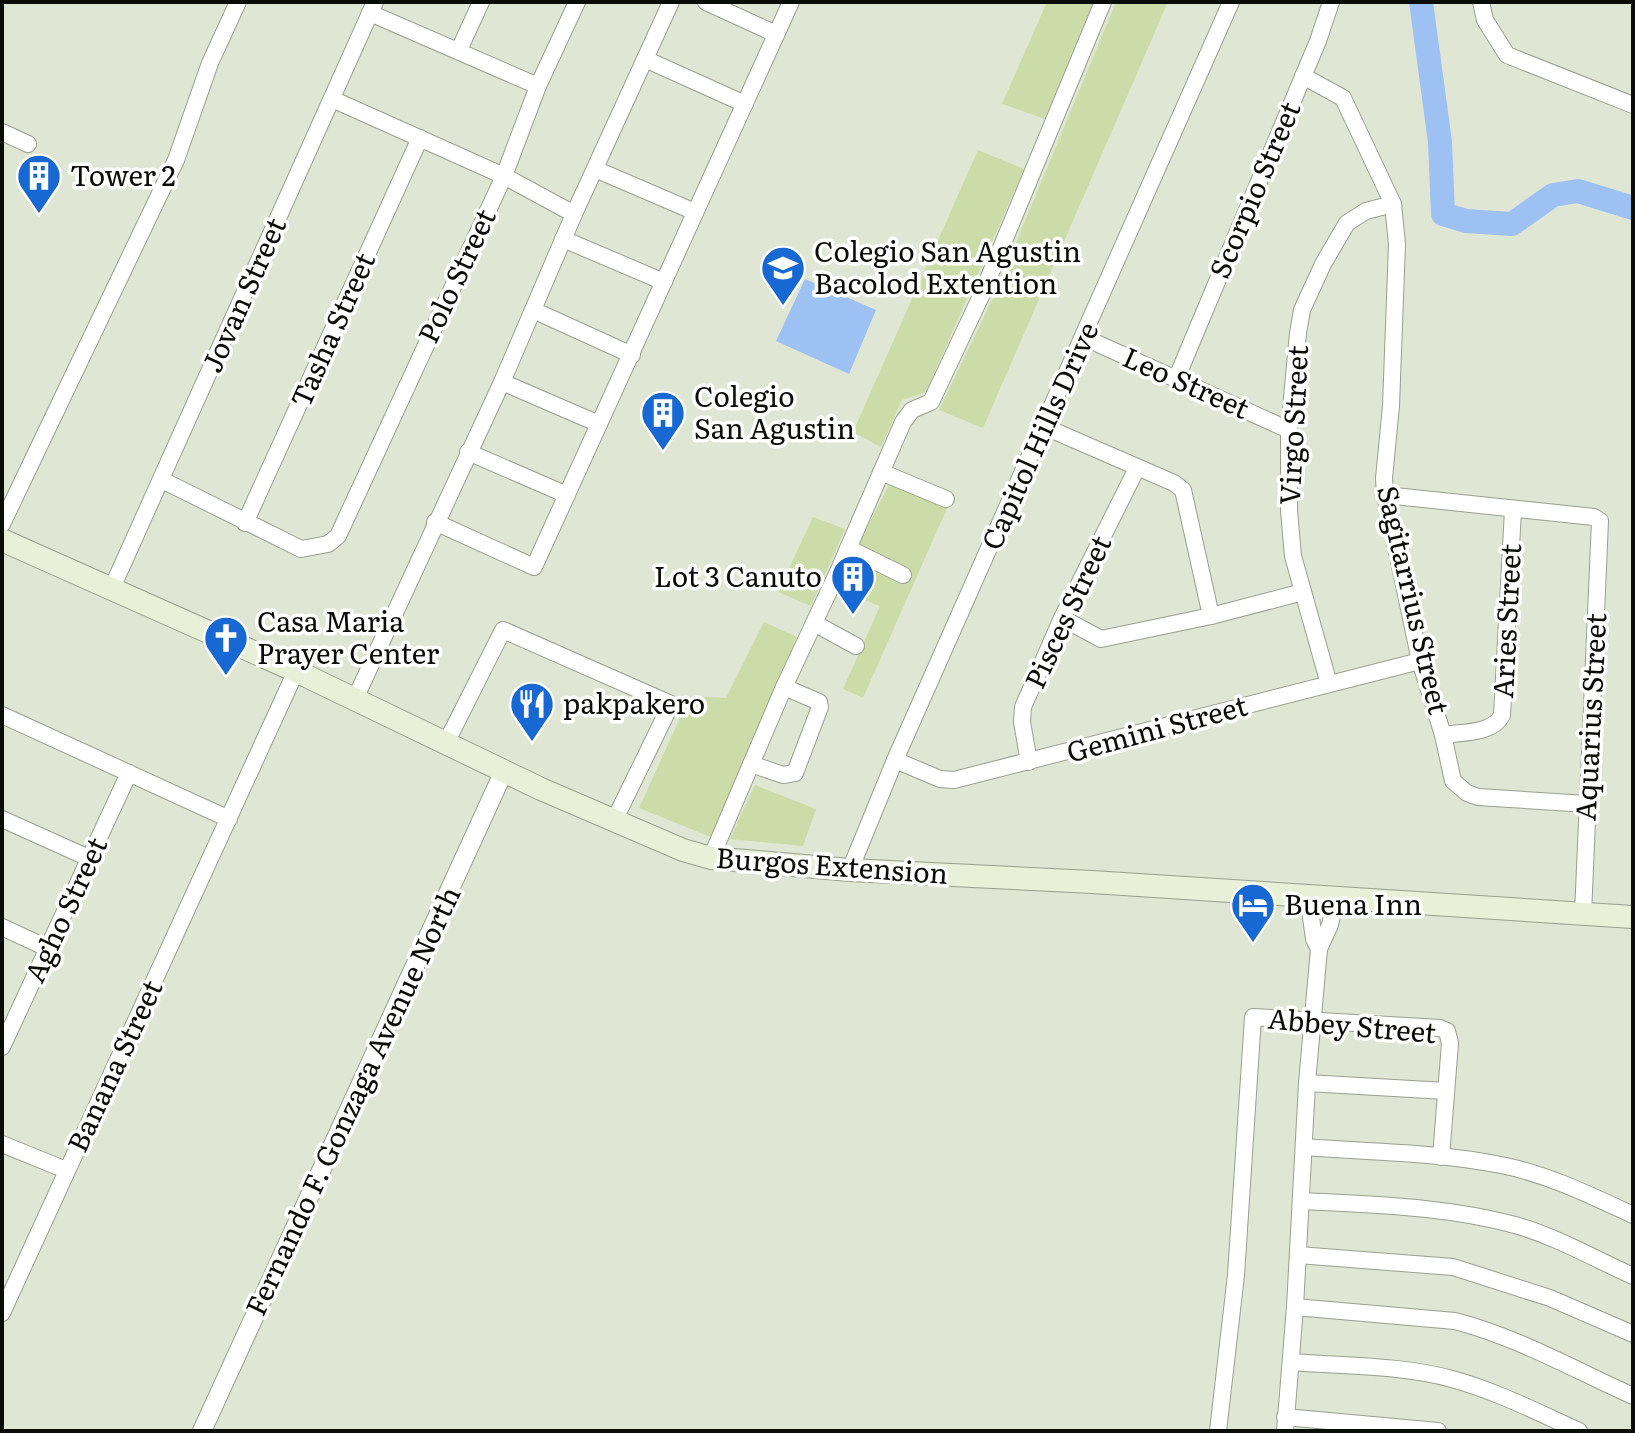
<svg xmlns="http://www.w3.org/2000/svg" width="1635" height="1433" font-family="Literata,serif">
  <rect width="100%" height="100%" fill="#e0e6d4"/>
  <g fill="#cbdca8">
    <path d="M1047,2H1099L1048,120L1002,104Z"/>
    <path d="M1116,2H1168L983,428L939,410L993,298Z"/>
    <path d="M978,150L1024,169L926,392L902,400L881,447L853,432Z"/>
    <path d="M890,483L948,506L863,698L843,689L880,606L839,590L854,552Z"/>
    <path d="M813,517L845,529L811,606L778,592Z"/>
    <path d="M764,622L797,637L713,838L639,808L690,696L726,698Z"/>
    <path d="M755,785L816,809L803,846L730,839Z"/>
  </g>
  <path fill="#9ec1f4" d="M805,279L876,310L849,374L776,341Z"/>
  <g fill="none" stroke-linecap="round" stroke-linejoin="round">
    <path stroke="#9ec1f4" stroke-width="24" d="M1421,2L1440,142L1443,214L1466,221L1512,224L1553,195L1578,191L1633,208"/>
    <g stroke="#999f8e" stroke-width="18">
      <g id="minor">
        <path d="M706,2L776,34"/>
        <path d="M1481,2L1485,20L1507,55L1633,105"/>
        <path d="M370,13L538,86"/>
        <path d="M459,50L481,2"/>
        <path d="M645,59L745,104"/>
        <path d="M1303,76L1343,98L1393,204L1397,244L1391,406L1384,478L1385,495L1420,661L1443,735L1453,781L1467,793L1478,797L1587,804"/>
        <path d="M332,99L504,176L574,214"/>
        <path d="M2,132L28,144"/>
        <path d="M595,169L695,212"/>
        <path d="M563,239L664,282"/>
        <path d="M533,310L632,355"/>
        <path d="M1083,337L1289,430"/>
        <path d="M1177,377L1318,41L1331,2"/>
        <path d="M502,382L599,424"/>
        <path d="M1045,427L1174,483L1183,490L1211,616"/>
        <path d="M468,452L567,495"/>
        <path d="M881,472L946,499"/>
        <path d="M162,480L301,549L328,544L338,536L504,176L538,86L577,2"/>
        <path d="M1385,495L1594,517L1600,521L1583,914"/>
        <path d="M435,522L534,567L791,2"/>
        <path d="M245,523L420,138"/>
        <path d="M2,524L176,160L210,63L238,2"/>
        <path d="M848,548L903,575"/>
        <path d="M112,588L375,2"/>
        <path d="M1062,618L1101,639L1211,616L1303,592"/>
        <path d="M814,623L856,646"/>
        <path d="M1329,684L1293,556L1289,511V430L1298,333L1302,310L1323,264L1347,223L1366,211L1393,204"/>
        <path d="M355,699L502,382L574,214L671,2"/>
        <path d="M2,715L229,819"/>
        <path d="M1443,735C1462,732 1493,734 1502,715L1513,510"/>
        <path d="M446,743L503,630L671,704L614,821"/>
        <path d="M895,760L940,779L954,780L1420,661"/>
        <path d="M1029,762L1022,722L1023,707L1062,618L1137,468"/>
        <path d="M751,764L783,775L795,773L820,707L819,702L784,687"/>
        <path d="M2,819L91,859"/>
        <path d="M711,858L784,687L837,574L903,422L912,410L931,402L982,294L1103,2"/>
        <path d="M850,870L895,760L1231,2"/>
        <path d="M1308,896L1314,939L1319,949"/>
        <path d="M2,927L47,948"/>
        <path d="M2,1047L129,773"/>
        <path d="M1307,1083L1446,1091"/>
        <path d="M2,1144L66,1170"/>
        <path d="M1304,1147C1369,1152 1437,1152 1501,1165C1547,1174 1590,1195 1633,1215"/>
        <path d="M1302,1201C1373,1205 1445,1206 1515,1225C1555,1236 1595,1259 1633,1276"/>
        <path d="M1298,1255L1453,1267L1550,1298L1633,1334"/>
        <path d="M1295,1307L1455,1321C1517,1337 1575,1370 1633,1396"/>
        <path d="M2,1313L296,671"/>
        <path d="M1291,1362C1343,1366 1401,1365 1452,1379C1496,1391 1537,1412 1579,1431"/>
        <path d="M1285,1417L1438,1431"/>
        <path d="M1218,1431L1236,1275L1253,1017L1440,1028L1447,1031L1450,1043L1441,1157"/>
        <path d="M1285,1431L1295,1307L1307,1083L1319,949L1330,925L1336,898"/>
      </g>
    </g>
    <g stroke="#999f8e" stroke-width="20">
      <path id="tertiary" d="M202,1431L504,771"/>
    </g>
    <g stroke="#999f8e" stroke-width="24">
      <path id="secondary" d="M2,540L296,671L541,789L683,850L711,858L850,870L1092,882L1633,917"/>
    </g>
    <use href="#minor" stroke="#fff" stroke-width="16"/>
    <use href="#tertiary" stroke="#fff" stroke-width="18"/>
    <use href="#secondary" stroke="#e8f0d8" stroke-width="22"/>
  </g>
  <defs>
    <g id="building-pin" transform="scale(2.3)"><path d="M0 17L-7.5 6A9.5 9.5 0 1 1 7.5 6Z" fill="#1768d2" stroke="#fff"/><path d="M-4-6H4V6H1V3H-1V6H-4ZM-2.5-4.3h1.7v1.8h-1.7ZM.8-4.3h1.7v1.8H.8ZM-2.5-1h1.7V.8h-1.7ZM.8-1h1.7V.8H.8Z" fill="#fff"/></g>
    <g id="university-pin" transform="scale(2.3)"><path d="M0 17L-7.5 6A9.5 9.5 0 1 1 7.5 6Z" fill="#1768d2" stroke="#fff"/><path d="M0-5L7-2L0 1L-7-2ZM-4 1L0 2.5L4 1V4Q0 6-4 4Z" fill="#fff"/></g>
    <g id="church-pin" transform="scale(2.3)"><path d="M0 17L-7.5 6A9.5 9.5 0 1 1 7.5 6Z" fill="#1768d2" stroke="#fff"/><path d="M-1.2-6h2.4v3.5h3.3v2.4h-3.3V6h-2.4V-.1h-3.3v-2.4h3.3Z" fill="#fff"/></g>
    <g id="restaurant-pin" transform="scale(2.3)"><path d="M0 17L-7.5 6A9.5 9.5 0 1 1 7.5 6Z" fill="#1768d2" stroke="#fff"/><path d="M-5-6h1v4h1v-4h1v4h1v-4h1v5L-1.5 .5V6h-2V.5L-5-1ZM5-6V6H3V1.5H1.5Q1.5-4 5-6Z" fill="#fff"/></g>
    <g id="hotel-pin" transform="scale(2.3)"><path d="M0 17L-7.5 6A9.5 9.5 0 1 1 7.5 6Z" fill="#1768d2" stroke="#fff"/><path d="M-6-4.5h1.5V1H6V5H4.5V3h-9V5H-6ZM-4 0a1.8 1.8 0 1 1 3.6 0ZM.5 0V-2.5h3Q6-2.5 6 0Z" fill="#fff"/></g>
  </defs>
  <g fill-rule="evenodd">
    <use href="#building-pin" x="39" y="176"/>
    <use href="#university-pin" x="783" y="268"/>
    <use href="#building-pin" x="663" y="413"/>
    <use href="#building-pin" x="853" y="577"/>
    <use href="#church-pin" x="226" y="638"/>
    <use href="#restaurant-pin" x="532" y="704"/>
    <use href="#hotel-pin" x="1253" y="905"/>
  </g>
  <g text-anchor="middle" stroke-width="7" stroke-linejoin="round" paint-order="stroke">
    <g font-size="28" fill="#0a0c07" stroke="#fff" text-anchor="start">
      <text x="70" y="186">Tower 2</text>
      <text x="814" y="262">Colegio San Agustin<tspan x="814" dy="32">Bacolod Extention</tspan></text>
      <text x="694" y="407">Colegio<tspan x="694" dy="32">San Agustin</tspan></text>
      <text x="822" y="587" text-anchor="end">Lot 3 Canuto</text>
      <text x="257" y="632">Casa Maria<tspan x="257" dy="32">Prayer Center</tspan></text>
      <text x="563" y="714">pakpakero</text>
      <text x="1284" y="915">Buena Inn</text>
    </g>
    <g font-size="28" fill="#0a0c07" stroke="#fff">
      <text transform="translate(1255 190) rotate(-67)" y="10">Scorpio Street</text>
      <text transform="translate(457 276) rotate(-65)" y="10">Polo Street</text>
      <text transform="translate(244 295) rotate(-66)" y="10">Jovan Street</text>
      <text transform="translate(333 330) rotate(-66)" y="10">Tasha Street</text>
      <text transform="translate(1186 383) rotate(24)" y="10">Leo Street</text>
      <text transform="translate(1294 425) rotate(-87)" y="10">Virgo Street</text>
      <text transform="translate(1040 436) rotate(-66)" y="10">Capitol Hills Drive</text>
      <text transform="translate(1413 600) rotate(77)" y="10">Sagitarrius Street</text>
      <text transform="translate(1068 612) rotate(-65)" y="10">Pisces Street</text>
      <text transform="translate(1507 621) rotate(-87)" y="10">Aries Street</text>
      <text transform="translate(1591 717) rotate(-87)" y="10">Aquarius Street</text>
      <text transform="translate(1157 729) rotate(-15)" y="10">Gemini Street</text>
      <text transform="translate(832 866) rotate(4)" y="10">Burgos Extension</text>
      <text transform="translate(66 910) rotate(-65)" y="10">Agho Street</text>
      <text transform="translate(1352 1026) rotate(5)" y="10">Abbey Street</text>
      <text transform="translate(115 1066) rotate(-65)" y="10">Banana Street</text>
      <text transform="translate(353 1101) rotate(-65)" y="10">Fernando F. Gonzaga Avenue North</text>
    </g>
  </g>
  <rect width="1635" height="1433" fill="none" stroke="#0a0c07" stroke-width="8"/>
</svg>
